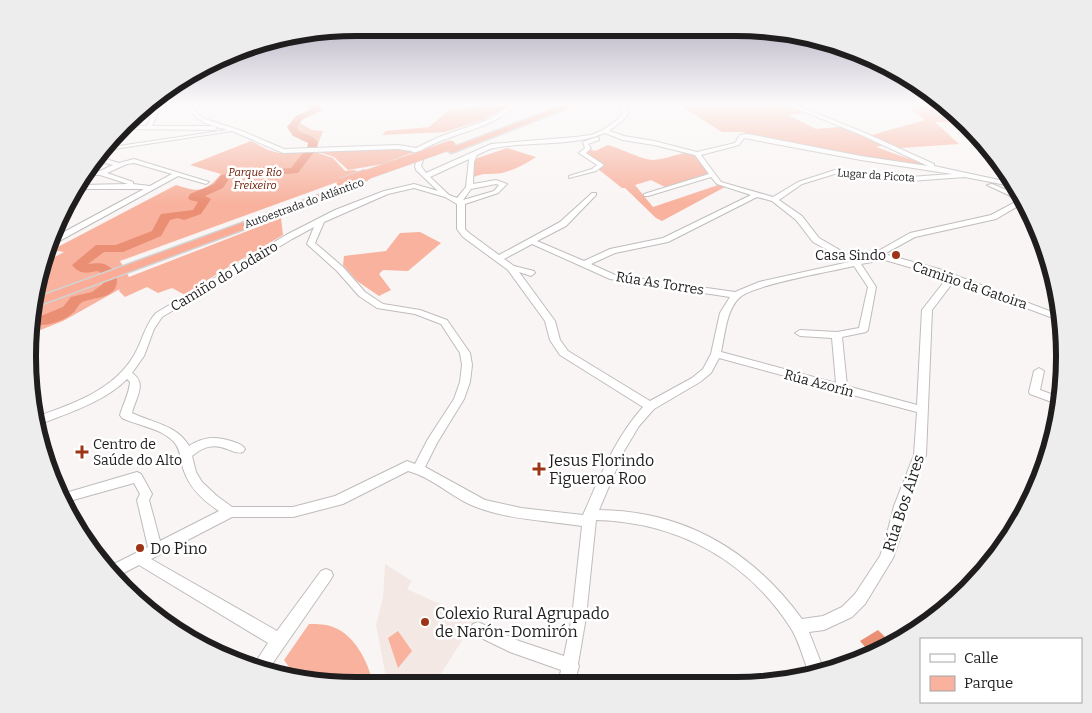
<svg xmlns="http://www.w3.org/2000/svg" width="1092" height="713" font-family="Bitter,serif">
  <rect width="100%" height="100%" fill="#f9f5f4"/>
  <path fill="#f4e8e5" d="M385,564L412,581L407,589L475,620L435,683H387L376,625L383,598Z"/>
  <g fill="#f8b29e">
    <path d="M678,104H813L792,107L807,113L788,115L816,129L838,127L872,135L925,120L907,106L963,123L935,122L959,144L900,148L883,145L876,147L932,167L854,155L742,132H722Z"/>
    <path d="M509,106L485,119L445,132L382,135L386,131L429,127L450,109Z"/>
    <path d="M300,123L312,130L323,131L316,149H309L311,142L297,137L288,127Z"/>
    <path d="M251,141L268,150L279,153H318L333,158L345,171L354,170L362,173L120,261L129,277L281,218L283,235L220,272L185,295L172,288L158,293L147,287L125,297L119,291L120,289L63,321L28,335L42,264L64,252L52,250L176,185C200,193 205,192 221,174L190,165Z"/>
    <path d="M608,145C619,148 643,160 653,160C682,158 691,139 708,174L665,187L651,180L635,185L653,207L718,185L725,187L662,221L656,218L625,188H622L598,169L602,166L584,152L589,149L595,151Z"/>
    <path d="M507,148L536,157C526,164 514,170 502,173C492,175 484,172 474,177L472,160Z"/>
    <path d="M400,149L414,152L383,164L348,170L334,157L319,152Z"/>
    <path d="M420,232L441,243L408,271L383,270L379,274L391,290L379,296L357,281L343,265L344,256L386,251L400,233Z"/>
    <path d="M309,624C317,624 326,624 333,627C355,635 368,662 373,683H314L297,678L284,660Z"/>
    <path d="M398,631L412,651L398,668L388,638Z"/>
  </g>
  <path fill="#ea8e74" d="M878,630L890,642L871,654L860,641Z"/>
  <g fill="none" stroke-linecap="round" stroke-linejoin="round">
    <path fill="#ea8e74" fill-rule="evenodd" d="M303,104H317L322,110L302,120L297,127L300,132L313,137L318,142L317,148L298,173L273,175L264,173L229,179L223,188L205,196L211,199L201,214L184,220L178,218L170,220L161,236L123,252H104L88,264C99,263 105,262 113,270C117,273 117,275 117,280C117,300 93,296 81,303C78,305 76,310 74,312C65,321 42,329 31,323L33,311L41,316L63,307L71,297L92,292L103,284V275L98,271C87,273 80,275 72,265L96,245H116L152,231L161,214L193,210L198,202L190,200L188,198L190,194L214,184L221,175L264,167L273,169L291,168L307,148L308,143L293,136L287,127L296,116L312,109Z"/>
    <g stroke="#bfbcbb" stroke-width="2">
      <g id="minor">
        <path d="M162,104H183L160,107L152,126H214L217,128L214,130L124,129L127,126H147L155,108H147L150,105Z"/>
        <path d="M185,104H191L198,115L205,119L242,131L284,149L398,145L416,148L439,137L490,119L511,104H517C491,131 451,132 420,151L425,154L421,166L426,173L491,144L576,137L591,135L603,130L618,119L623,113L619,104H625L629,113L622,121L609,131L624,136L654,141L697,152L735,143L740,135L748,134L861,156L928,166L859,134L785,104H793L863,132L934,164V166L1013,183L1016,187L965,177L910,181L838,173L802,184L779,200L802,216L819,238L857,260L866,258L910,233L991,215L1019,200L987,185L992,184L1021,196L1025,202L996,219L915,237L884,254L939,269L1060,315L1061,321L954,281L932,310L926,455L906,506L900,538L893,558L865,604L852,617L824,630L809,632L825,673L810,676C804,661 800,644 792,630C748,560 677,522 596,520L586,617L578,664L579,666L574,684H558L561,670L510,652L473,634L470,629L473,624L478,622L519,641L564,656L572,617L582,526C545,520 504,520 469,504C448,494 431,477 408,471L343,504L293,517H232L151,559L277,631L321,571L326,569L331,571L333,575L331,579L268,670L253,666L268,643L139,565L116,577L108,567L148,547L137,500L140,494L134,483L66,502L62,494L137,472L141,474L152,494L149,500L160,541L219,511C204,501 190,489 184,471C180,462 182,451 174,442C161,428 139,426 122,418L120,415C123,404 129,394 130,382L127,379C104,402 70,412 41,424L37,425L36,417C72,404 112,391 133,357C142,343 144,326 156,313L286,235L335,210L384,191L414,184L438,191L416,170L415,166L419,155L411,151L398,149L283,153L232,131L101,151L105,148L227,130C205,123 199,124 185,104ZM605,133L623,140L654,145L695,155L709,174L644,194V196H648L711,177L717,184L751,195L663,238L610,249L584,261L537,241L566,226L596,195V193H592L560,222L499,255L469,233L465,229V204L498,193L507,184L496,180L473,184L474,162L477,155C482,153 488,149 494,148C531,141 570,147 605,133ZM744,138L861,160L952,174L910,177L838,169L798,182L773,197L721,182L701,155L739,145ZM469,159L466,187L457,198L449,195L430,177ZM496,184L499,185L494,191L463,200L471,189ZM414,188L445,197L457,204V229L463,237L508,270L545,321L550,340L560,355L643,407C615,438 600,477 583,515L521,508L485,500L425,467L437,443L464,399L470,382L472,365L470,353L447,320L420,310L383,304L365,292L343,267L315,243L324,222L388,194ZM757,197L772,201L796,220L813,242L849,262L759,282L735,292L615,275L591,264L615,253L668,242ZM314,227L307,244L337,271L359,296L377,308L415,314L441,324L460,353L462,365L460,382L454,399L428,439L415,464L407,461L403,463L335,496L293,507H232L217,496L202,482L196,472L192,456C203,447 213,443 227,449C233,451 237,454 243,452L245,449C242,444 237,443 231,441C215,436 203,437 189,446C177,425 153,423 132,413C135,399 148,383 132,373L144,356L154,329L162,317L292,239ZM532,244L610,279L730,297L720,313L711,354L703,369L692,378L650,401L568,351L560,340L555,321L519,272L531,276L535,273L534,271L514,266L504,259ZM878,258L947,278L922,310L917,405L847,386L842,337L866,332L868,330L876,287L861,264L872,262ZM854,266L868,287L859,328L837,332L800,330L795,333L800,336L832,338L836,383L721,352C725,335 726,311 739,298C751,285 833,271 854,266ZM719,358L837,390L838,392L845,393L917,412L914,455L894,506L886,538L880,556L855,594L842,607L823,616L802,619C752,551 685,511 599,510L624,451L639,426L654,409L700,382L711,373Z"/>
        <path d="M597,137L599,138V140L588,144L591,148L586,153L604,165L596,171L569,178V176L592,169L597,165L579,153L585,148L583,142Z"/>
        <path d="M95,156L119,163L134,159L209,182L206,184L178,176L52,245H48L51,239L144,189H78L80,185L128,184L100,175H86L88,171H100L113,165L94,160ZM134,163L172,174L150,186L133,184V182L107,173L127,164Z"/>
        <path d="M1039,368L1044,371L1040,390L1062,398L1060,405L1030,394L1029,392L1034,371Z"/>
      </g>
    </g>
    <g stroke="#d2d2d2" stroke-width="3">
      <g id="highway">
        <path d="M567,104H578L454,152L451,153L446,150Z"/>
        <path d="M902,104H915L959,116L963,121Z"/>
        <path d="M349,184L353,185V189L34,307L36,298Z"/>
      </g>
    </g>
    <use href="#minor" fill="#fff" fill-rule="evenodd"/>
    <use href="#highway" fill="#faac96" fill-rule="evenodd"/>
    <g stroke="#d2d2d2" stroke-width="10" stroke-linecap="butt">
      <path id="highway-bridge-far1" d="M363,176L451,145"/>
    </g>
    <g stroke="#d2d2d2" stroke-width="13" stroke-linecap="butt">
      <path id="highway-bridge" d="M342,184L366,175"/>
    </g>
    <use href="#highway-bridge-far1" stroke="#faac96" stroke-width="9"/>
    <use href="#highway-bridge" stroke="#faac96" stroke-width="11"/>
  </g>
  <linearGradient id="sky" x2="0" y2="1"><stop stop-color="#a9a5ba"/><stop offset="0.51" stop-color="#fcfafa"/><stop offset="1" stop-color="#fcfafa" stop-opacity="0"/></linearGradient>
  <rect width="1092" height="204" fill="url(#sky)"/>
  <g fill="#9c3415" stroke="#fff" stroke-width="2">
    <circle cx="896" cy="255" r="5"/>
    <path d="M79.5 444.5h5v5h5v5h-5v5h-5v-5h-5v-5h5z"/>
    <path d="M536.5 461.5h5v5h5v5h-5v5h-5v-5h-5v-5h5z"/>
    <circle cx="140" cy="548" r="5"/>
    <circle cx="425" cy="622" r="5"/>
  </g>
  <g text-anchor="middle" stroke-width="5" stroke-linejoin="round" paint-order="stroke">
    <g font-size="11" font-style="italic" fill="#6a1800" stroke="#fff">
      <text x="255" y="176">Parque Río<tspan x="255" dy="13">Freixeiro</tspan></text>
    </g>
    <g font-size="11" fill="#1f1d1d" stroke="#fff">
      <text transform="translate(876 175) rotate(4)" y="4">Lugar da Picota</text>
      <text transform="translate(304 203) rotate(-20)" y="4">Autoestrada do Atlántico</text>
    </g>
    <g font-size="14" fill="#1f1d1d" stroke="#fff" text-anchor="end">
      <text x="886" y="260">Casa Sindo</text>
      <text x="93" y="449" text-anchor="start">Centro de<tspan x="93" dy="16">Saúde do Alto</tspan></text>
    </g>
    <g font-size="14" fill="#1f1d1d" stroke="#fff">
      <text transform="translate(224 276) rotate(-31)" y="5">Camiño do Lodairo</text>
      <text transform="translate(660 283) rotate(9)" y="5">Rúa As Torres</text>
      <text transform="translate(970 285) rotate(19)" y="5">Camiño da Gatoira</text>
      <text transform="translate(819 383) rotate(15)" y="5">Rúa Azorín</text>
    </g>
    <g font-size="16" fill="#1f1d1d" stroke="#fff" text-anchor="start">
      <text x="549" y="466">Jesus Florindo<tspan x="549" dy="18">Figueroa Roo</tspan></text>
      <text x="150" y="554">Do Pino</text>
      <text x="435" y="619">Colexio Rural Agrupado<tspan x="435" dy="18">de Narón-Domirón</tspan></text>
    </g>
    <g font-size="16" fill="#1f1d1d" stroke="#fff">
      <text transform="translate(903 503) rotate(-72)" y="6">Rúa Bos Aires</text>
    </g>
  </g>
  <path d="M0 0H1092V713H0ZM356 36H736A320 320 0 0 1 1056 356V357A320 320 0 0 1 736 677H356A320 320 0 0 1 36 357V356A320 320 0 0 1 356 36Z" fill="#ededed" fill-rule="evenodd"/>
  <path fill="none" stroke="#1f1d1d" stroke-width="6" d="M356 36H736A320 320 0 0 1 1056 356V357A320 320 0 0 1 736 677H356A320 320 0 0 1 36 357V356A320 320 0 0 1 356 36Z"/>
  <rect x="920" y="638" width="162" height="65" fill="#ffffff" stroke="#a5a5a5"/>
  <rect x="930" y="654" width="25" height="8" fill="#ffffff" stroke="#a5a5a5"/>
  <text x="964" y="663" font-size="15" fill="#1f1d1d">Calle</text>
  <rect x="930" y="676" width="25" height="15" fill="#f8b29e" stroke="#a5a5a5"/>
  <text x="964" y="688" font-size="15" fill="#1f1d1d">Parque</text>
</svg>
